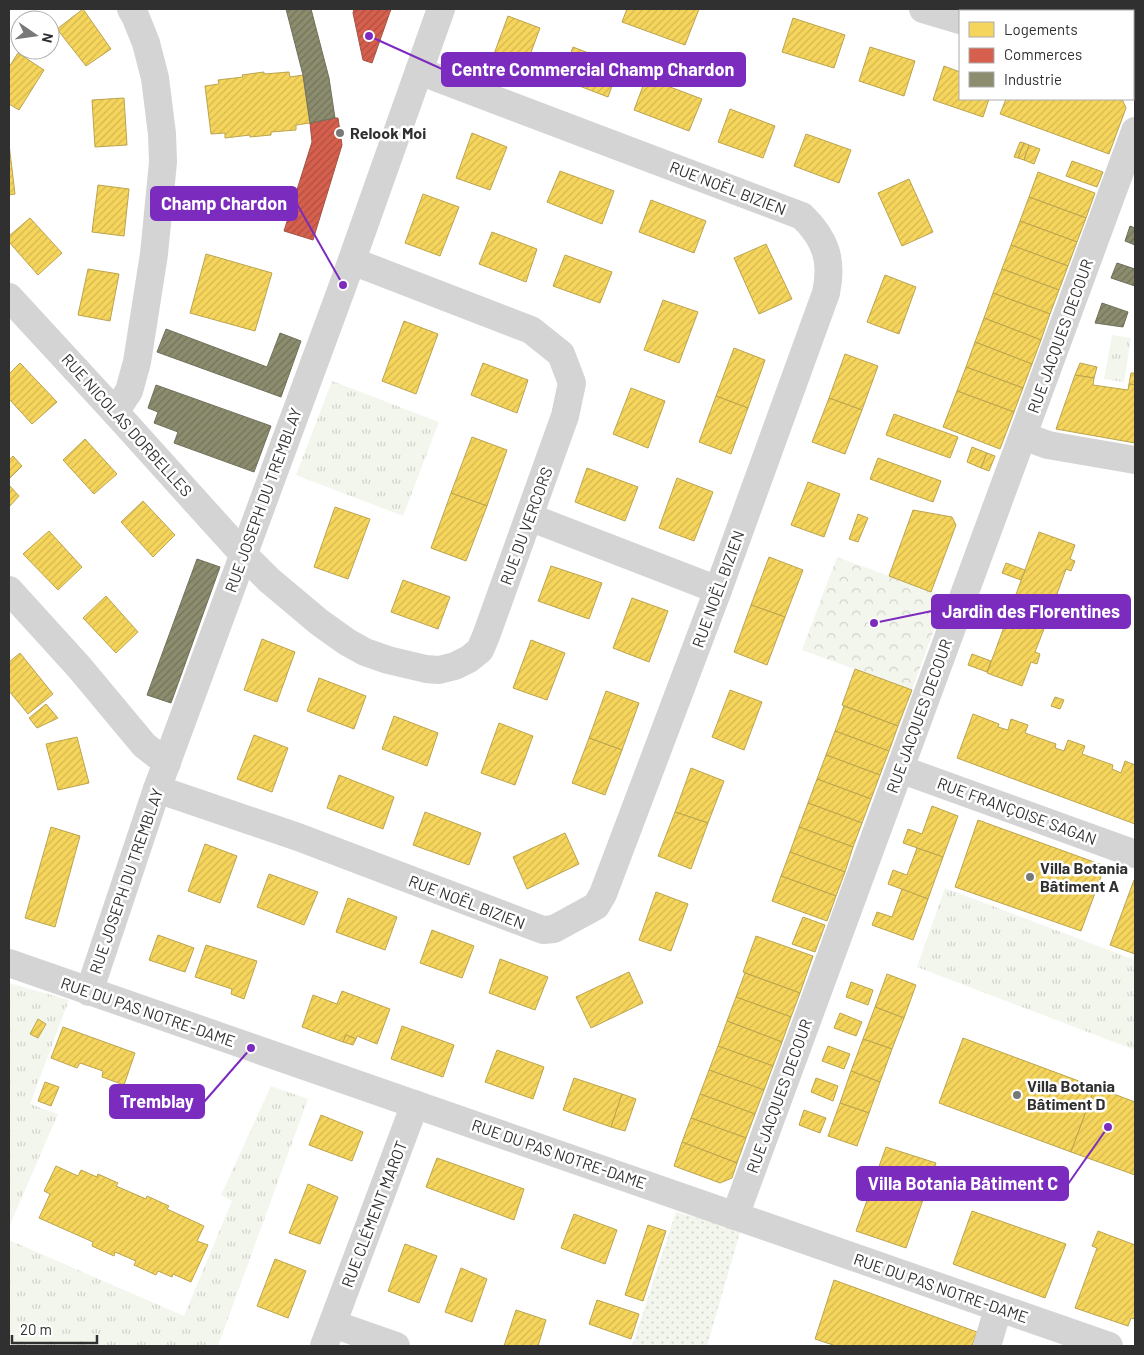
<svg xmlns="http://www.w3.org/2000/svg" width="1144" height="1355" font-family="Barlow,sans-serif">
  <defs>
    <pattern id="grass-tufts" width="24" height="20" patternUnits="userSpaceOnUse" patternTransform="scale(1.25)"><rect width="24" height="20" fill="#f3f6ed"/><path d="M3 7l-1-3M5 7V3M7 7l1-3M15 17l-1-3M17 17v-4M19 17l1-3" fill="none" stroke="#d1d3cc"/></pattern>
    <pattern id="park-crowns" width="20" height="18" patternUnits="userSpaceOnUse" patternTransform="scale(1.25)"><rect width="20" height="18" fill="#f3f6ed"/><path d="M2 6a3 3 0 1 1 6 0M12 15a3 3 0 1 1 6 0" fill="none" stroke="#d1d3cc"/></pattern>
    <pattern id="garden-dots" width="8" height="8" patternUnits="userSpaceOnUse" patternTransform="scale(1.25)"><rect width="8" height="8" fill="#f3f6ed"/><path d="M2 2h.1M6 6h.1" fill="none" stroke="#d1d3cc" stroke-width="1.8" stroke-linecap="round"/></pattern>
    <pattern id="homes-hatch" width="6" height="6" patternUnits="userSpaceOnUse" patternTransform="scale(1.25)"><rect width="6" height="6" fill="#f6d55c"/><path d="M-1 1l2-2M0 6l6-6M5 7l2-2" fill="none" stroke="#d3b750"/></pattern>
    <pattern id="shops-hatch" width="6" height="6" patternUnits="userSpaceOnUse" patternTransform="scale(1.25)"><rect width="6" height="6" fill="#d6604d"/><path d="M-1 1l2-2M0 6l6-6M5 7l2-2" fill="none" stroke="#ae5040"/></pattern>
    <pattern id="industry-hatch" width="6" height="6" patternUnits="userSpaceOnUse" patternTransform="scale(1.25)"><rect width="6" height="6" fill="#8c8c6e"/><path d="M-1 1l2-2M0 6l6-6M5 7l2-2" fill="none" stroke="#73735b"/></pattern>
  </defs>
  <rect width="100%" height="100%" fill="#fff"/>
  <g fill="url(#grass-tufts)">
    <path d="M1112,335L1131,338L1124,382L1104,379Z"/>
    <path d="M332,381L439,422L403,516L296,475Z"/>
    <path d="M945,888L1135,960V1050L917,967Z"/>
    <path d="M9,983L69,1000L30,1104L58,1114L9,1227Z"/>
    <path d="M271,1086L308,1099L218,1346H9V1240L184,1316L232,1201L221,1195Z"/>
  </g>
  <path fill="url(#park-crowns)" d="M837,557L946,597L912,690L802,650Z"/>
  <path fill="url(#garden-dots)" d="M676,1212L741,1229L707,1346H632Z"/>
  <g fill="url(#homes-hatch)" stroke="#bba44f">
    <path d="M83,9L111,49L86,66L57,29Z"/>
    <path d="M627,9H699L685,45L622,22Z"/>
    <path d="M508,16L540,28L523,74L491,62Z"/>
    <path d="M793,18L845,35L834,68L782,52Z"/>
    <path d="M573,47L620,65L608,97L561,79Z"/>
    <path d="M870,47L915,61L904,96L859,81Z"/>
    <path d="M18,53L44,70L19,110L9,104V67Z"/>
    <path d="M944,66L960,72V99H989L983,117L933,100Z"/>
    <path d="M264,72V74L289,72L290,77L303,75L310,123L296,125V130L271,132V135L250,137V135L225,138V133L211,134L205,86L219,84L218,80L243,77L242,75Z"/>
    <path d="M646,78L702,99L689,131L634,110Z"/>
    <path d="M124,98L127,145L95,147L92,100Z"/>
    <path d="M1006,99H1122L1126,108L1109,154L1000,114Z"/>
    <path d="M730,109L775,126L763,158L718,142Z"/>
    <path d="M472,133L507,147L490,190L456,178Z"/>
    <path d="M806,134L851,150L839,183L794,166Z"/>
    <path d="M1020,142L1024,143L1018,158L1014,157Z"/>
    <path d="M1024,143L1029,145L1024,160L1018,158Z"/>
    <path d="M9,144L15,194L9,195Z"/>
    <path d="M1029,145L1040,149L1034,164L1024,160Z"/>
    <path d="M1072,161L1103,172L1097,187L1066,176Z"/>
    <path d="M560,171L614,191L602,224L547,202Z"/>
    <path d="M1038,172L1095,193L1086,218L1029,197Z"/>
    <path d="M909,179L933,232L902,246L878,193Z"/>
    <path d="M98,185L129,189L124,236L92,232Z"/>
    <path d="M423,194L459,207L440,256L405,243Z"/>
    <path d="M1029,197L1086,218L1077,242L1020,221Z"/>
    <path d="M651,200L706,221L694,253L639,232Z"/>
    <path d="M30,218L62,253L38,275L9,242V236Z"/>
    <path d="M1020,221L1077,242L1068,266L1011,245Z"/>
    <path d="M492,232L537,249L526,282L479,264Z"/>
    <path d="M766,244L792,299L759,314L734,258Z"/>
    <path d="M1011,245L1068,266L1059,290L1002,269Z"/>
    <path d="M206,254L272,273L255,331L190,313Z"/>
    <path d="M565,255L612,272L600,303L553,286Z"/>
    <path d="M88,269L119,274L110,321L78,315Z"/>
    <path d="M1002,269L1059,290L1050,314L993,293Z"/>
    <path d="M885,275L916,287L899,334L867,322Z"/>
    <path d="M993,293L1050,314L1041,340L984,318Z"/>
    <path d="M663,300L698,312L679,363L644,350Z"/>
    <path d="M984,318L1041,340L1032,364L975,342Z"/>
    <path d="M404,321L438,334L416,394L382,381Z"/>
    <path d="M975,342L1032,364L1023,388L966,367Z"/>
    <path d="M734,348L765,360L748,408L716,396Z"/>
    <path d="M845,354L878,366L862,410L829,398Z"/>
    <path d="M20,363L57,402L32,424L9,399V374Z"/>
    <path d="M483,363L528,380L517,413L471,395Z"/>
    <path d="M1080,363L1097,367L1094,378L1075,375Z"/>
    <path d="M966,367L1023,388L1014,412L957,391Z"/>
    <path d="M1131,373H1135V385L1129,384Z"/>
    <path d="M1075,375L1094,378L1093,385L1128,390L1129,384L1135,385V443L1056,429Z"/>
    <path d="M631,388L665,401L648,448L613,434Z"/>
    <path d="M957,391L1014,412L1000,449L943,427Z"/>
    <path d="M716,396L748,408L731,454L699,442Z"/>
    <path d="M829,398L862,410L845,454L812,442Z"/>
    <path d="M894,414L958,437L950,458L886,435Z"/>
    <path d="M472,437L507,450L487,506L451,493Z"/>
    <path d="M85,439L117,474L94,494L63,460Z"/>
    <path d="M972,447L987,453L981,468L967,462Z"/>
    <path d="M987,453L995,456L989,471L981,468Z"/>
    <path d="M13,456L22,466L9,479V460Z"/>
    <path d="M878,458L941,481L933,502L870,479Z"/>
    <path d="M587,468L638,487L625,521L575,502Z"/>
    <path d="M677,478L713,492L694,541L659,528Z"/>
    <path d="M808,482L840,494L824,537L791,525Z"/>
    <path d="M9,485L19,496L9,507Z"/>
    <path d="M451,493L487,506L466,561L431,548Z"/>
    <path d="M143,501L175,535L153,557L121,522Z"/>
    <path d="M335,507L370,519L348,579L314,567Z"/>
    <path d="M913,510L952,517L956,525L931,592L889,576Z"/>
    <path d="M858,514L868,518L858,542L849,539Z"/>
    <path d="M49,531L82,567L58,590L23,554Z"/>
    <path d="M1039,532L1075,545L1070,559L1075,561L1071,571L1066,569L1053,605L1058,607L1054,618L1049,616L1035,652L1040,654L1037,664L1031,662L1022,686L987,673Z"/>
    <path d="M769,557L803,570L785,617L751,605Z"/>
    <path d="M1006,563L1025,570L1021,580L1002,573Z"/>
    <path d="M551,566L602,583L589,619L538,601Z"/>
    <path d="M403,580L450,597L438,629L391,612Z"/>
    <path d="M106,596L138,632L116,653L83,618Z"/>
    <path d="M632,598L668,611L649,662L613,648Z"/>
    <path d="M751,605L785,617L767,665L734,652Z"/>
    <path d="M262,639L295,652L277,702L244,690Z"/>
    <path d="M531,640L565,653L547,700L513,688Z"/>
    <path d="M20,653L53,694L28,714L9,691V662Z"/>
    <path d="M972,654L991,661L987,672L968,665Z"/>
    <path d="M855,669L912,690L898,726L842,705Z"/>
    <path d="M319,678L366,696L354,729L307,711Z"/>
    <path d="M730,690L762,702L744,750L712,737Z"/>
    <path d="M606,691L639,703L622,750L589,738Z"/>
    <path d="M1055,697L1064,700L1060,709L1051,706Z"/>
    <path d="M46,704L58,718L37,728L29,718Z"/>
    <path d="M844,706L898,726L889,751L835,731Z"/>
    <path d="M973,714L999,724L998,727L1008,730L1011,719L1028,725L1025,733L1056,744L1055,748L1064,751L1068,740L1085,746L1082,754L1113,765L1112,769L1121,773L1125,761L1135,765V824L957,758Z"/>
    <path d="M394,716L438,733L427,766L382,749Z"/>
    <path d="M499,723L533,736L515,785L481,773Z"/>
    <path d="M835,731L889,751L880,775L826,755Z"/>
    <path d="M254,735L288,748L272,792L237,779Z"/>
    <path d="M77,737L89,783L58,790L46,744Z"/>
    <path d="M589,738L622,750L605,795L572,783Z"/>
    <path d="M826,755L880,775L871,799L817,779Z"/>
    <path d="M691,768L724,781L708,823L675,812Z"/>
    <path d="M339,775L394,797L383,829L327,808Z"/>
    <path d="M817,779L871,799L862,823L808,803Z"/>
    <path d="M808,803L862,823L853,847L799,827Z"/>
    <path d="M932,806L958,816L943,857L903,843L908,829L922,834Z"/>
    <path d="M425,812L481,833L469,865L413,845Z"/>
    <path d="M675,812L708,823L691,869L658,856Z"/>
    <path d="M978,820L1105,866L1081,931L955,887Z"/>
    <path d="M51,827L80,836L55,927L25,918Z"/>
    <path d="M799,827L853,847L845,872L790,852Z"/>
    <path d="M565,833L579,864L527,889L513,857Z"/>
    <path d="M205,844L237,856L220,903L188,891Z"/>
    <path d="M917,848L943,857L928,899L888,884L893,870L907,875Z"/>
    <path d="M790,852L845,872L836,896L781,876Z"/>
    <path d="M269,874L318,892L304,925L257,907Z"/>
    <path d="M781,876L836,896L827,921L772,901Z"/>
    <path d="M1134,880L1135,881V954L1110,945Z"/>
    <path d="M902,889L928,899L913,940L872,925L877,912L892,917Z"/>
    <path d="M656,892L688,904L671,951L639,940Z"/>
    <path d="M348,898L397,917L385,950L336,932Z"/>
    <path d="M803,917L825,925L815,952L792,944Z"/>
    <path d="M432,930L474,946L462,978L420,963Z"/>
    <path d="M158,935L194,948L185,972L149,960Z"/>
    <path d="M756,936L813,956L800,993L743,972Z"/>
    <path d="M206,945L257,961L244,999L231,994L232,989L195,977Z"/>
    <path d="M500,959L548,977L535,1010L489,993Z"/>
    <path d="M629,972L643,1003L591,1028L576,997Z"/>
    <path d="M745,973L800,993L791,1017L736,997Z"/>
    <path d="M887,974L916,985L904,1018L875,1007Z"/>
    <path d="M851,982L873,990L868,1005L846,997Z"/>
    <path d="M342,991L390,1009L377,1044L357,1036L356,1039L346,1035L343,1042L302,1027L313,995L337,1004Z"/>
    <path d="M736,997L791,1017L782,1042L727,1021Z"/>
    <path d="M875,1007L904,1018L892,1049L863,1039Z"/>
    <path d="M840,1013L862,1022L856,1036L834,1028Z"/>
    <path d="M38,1019L46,1024L38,1038L30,1034Z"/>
    <path d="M727,1021L782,1042L773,1066L718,1046Z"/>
    <path d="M402,1026L454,1045L443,1077L391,1059Z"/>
    <path d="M63,1027L135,1053L124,1085L102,1077L103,1071L80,1063L77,1068L51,1058Z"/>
    <path d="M346,1035L356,1039L353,1045L343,1042Z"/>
    <path d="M963,1038L1095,1087L1071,1152L939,1103Z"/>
    <path d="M863,1039L892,1049L880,1082L851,1071Z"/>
    <path d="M718,1046L773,1066L764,1090L709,1070Z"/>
    <path d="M828,1046L850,1054L844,1069L822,1061Z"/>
    <path d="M497,1050L544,1067L533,1099L485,1082Z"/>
    <path d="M709,1070L764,1090L755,1114L700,1094Z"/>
    <path d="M851,1071L880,1082L869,1113L840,1103Z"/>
    <path d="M574,1078L622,1094L611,1127L563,1110Z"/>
    <path d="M816,1078L838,1086L833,1101L811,1092Z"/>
    <path d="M45,1082L59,1087L51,1106L38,1101Z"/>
    <path d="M1095,1087L1135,1102V1175L1071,1152Z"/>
    <path d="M622,1094L636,1099L625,1131L611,1127Z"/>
    <path d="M700,1094L755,1114L746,1138L691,1118Z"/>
    <path d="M840,1103L869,1113L857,1146L828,1136Z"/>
    <path d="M804,1110L826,1118L820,1133L799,1125Z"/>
    <path d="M321,1115L363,1132L352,1161L309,1145Z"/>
    <path d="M691,1118L746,1138L737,1163L682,1142Z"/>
    <path d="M682,1142L737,1163L732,1178L720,1183L674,1166Z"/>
    <path d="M886,1147L936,1163L906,1248L856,1231Z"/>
    <path d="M437,1158L524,1189L514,1220L426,1187Z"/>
    <path d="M56,1166L78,1176L81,1170L97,1177L98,1174L118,1183L116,1186L146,1199L147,1196L169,1206L167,1209L204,1226L197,1241L208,1245L191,1282L173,1274L172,1277L158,1271L156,1275L134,1265L136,1261L115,1252L114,1256L92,1246L93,1242L39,1218L50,1194L44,1191Z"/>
    <path d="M308,1184L338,1197L320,1244L289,1233Z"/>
    <path d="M972,1211L1066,1244L1045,1298L953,1264Z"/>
    <path d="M574,1214L617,1230L605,1264L561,1248Z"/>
    <path d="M648,1225L666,1231L643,1301L625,1295Z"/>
    <path d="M1098,1231L1135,1245V1319L1131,1318L1128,1326L1075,1308L1097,1248L1092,1246Z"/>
    <path d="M405,1244L437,1256L419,1303L388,1291Z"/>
    <path d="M275,1259L306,1271L288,1318L257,1306Z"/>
    <path d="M461,1268L487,1279L472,1322L445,1312Z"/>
    <path d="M834,1280L977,1332L972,1346H836L815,1339Z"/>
    <path d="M597,1300L639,1314L631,1339L589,1324Z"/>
    <path d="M516,1310L546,1320L538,1346H504Z"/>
  </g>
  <g fill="url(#shops-hatch)" stroke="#a45244">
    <path d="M354,9H391L372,63L363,60L353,13Z"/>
    <path d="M335,118H338L342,145L313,240L284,231L312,142L310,123Z"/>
  </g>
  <g fill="url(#industry-hatch)" stroke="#70705b">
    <path d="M286,9H311L329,78L335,118L310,123L303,75Z"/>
    <path d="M1130,226L1135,228V245L1125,241Z"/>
    <path d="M1117,263L1135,269V286L1111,278Z"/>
    <path d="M1102,303L1128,312L1123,327L1095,323Z"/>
    <path d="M166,329L267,367L280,333L301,341L281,397L157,352Z"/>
    <path d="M156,385L271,426L254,472L174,443L178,432L154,423L158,412L148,408Z"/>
    <path d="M197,559L220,567L171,703L147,695Z"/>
  </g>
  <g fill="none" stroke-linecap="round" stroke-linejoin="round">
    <g stroke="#d4d4d4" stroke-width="28">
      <path d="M923,9L960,20"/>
      <path d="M1055,11L1056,9"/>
      <path d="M1133,80L1135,81"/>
      <path d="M9,297L115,412L243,554L269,580L319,622L347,642L365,652L388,660L426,669L439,670L455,666L469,659L480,650L486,636L565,416L572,383L561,354L531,330L352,261"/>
      <path d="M115,412L129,391L137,362L154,254L163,162L162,134L155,78L146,43L136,18L131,9"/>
      <path d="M1023,436L1048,445L1135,460"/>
      <path d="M529,517L718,590"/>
      <path d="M9,590L79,667L144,745L167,763"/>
      <path d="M900,769L1135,854"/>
      <path d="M157,789L298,837L543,930L554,929L596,906L603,894L718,590L826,293C833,261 826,239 802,216L419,71"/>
      <path d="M9,963L1109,1346"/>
      <path d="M89,992L157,789L343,285L441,9"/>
      <path d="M735,1216L1135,131"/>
      <path d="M333,1324L396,1346"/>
      <path d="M324,1346L415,1104"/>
      <path d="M987,1346L998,1309"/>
    </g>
  </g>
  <g fill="#787878" stroke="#fff" stroke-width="2">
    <circle cx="340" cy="133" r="5"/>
    <circle cx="1030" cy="877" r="5"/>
    <circle cx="1017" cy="1095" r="5"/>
  </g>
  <g text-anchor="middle" stroke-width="5" stroke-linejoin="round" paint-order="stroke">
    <g font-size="16" font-weight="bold" fill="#303030" stroke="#fff" text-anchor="start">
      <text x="350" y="139">Relook Moi</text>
      <text x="1040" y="874">Villa Botania<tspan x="1040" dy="18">Bâtiment A</tspan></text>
      <text x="1027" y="1092">Villa Botania<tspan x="1027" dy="18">Bâtiment D</tspan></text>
    </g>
    <g font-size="16" fill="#303030" stroke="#fff">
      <text transform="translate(728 188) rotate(21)" y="6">RUE NOËL BIZIEN</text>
      <text transform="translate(1060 336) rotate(-70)" y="6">RUE JACQUES DECOUR</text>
      <text transform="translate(127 425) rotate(48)" y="6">RUE NICOLAS DORBELLES</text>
      <text transform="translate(263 500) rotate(-70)" y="6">RUE JOSEPH DU TREMBLAY</text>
      <text transform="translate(526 526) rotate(-70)" y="6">RUE DU VERCORS</text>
      <text transform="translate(718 589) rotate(-70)" y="6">RUE NOËL BIZIEN</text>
      <text transform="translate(919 716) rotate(-70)" y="6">RUE JACQUES DECOUR</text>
      <text transform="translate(1017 811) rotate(20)" y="6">RUE FRANÇOISE SAGAN</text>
      <text transform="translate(126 881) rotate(-71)" y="6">RUE JOSEPH DU TREMBLAY</text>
      <text transform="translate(467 902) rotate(21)" y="6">RUE NOËL BIZIEN</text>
      <text transform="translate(148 1012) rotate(19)" y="6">RUE DU PAS NOTRE-DAME</text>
      <text transform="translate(779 1096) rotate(-70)" y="6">RUE JACQUES DECOUR</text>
      <text transform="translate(559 1154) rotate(19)" y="6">RUE DU PAS NOTRE-DAME</text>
      <text transform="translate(374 1214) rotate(-69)" y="6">RUE CLÉMENT MAROT</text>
      <text transform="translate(941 1288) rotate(19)" y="6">RUE DU PAS NOTRE-DAME</text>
    </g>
  </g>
  <path fill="none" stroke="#7b2cbf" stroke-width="2" d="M369 36L442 69M343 285L297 204M874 623L932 611M251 1048L204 1102M1108 1127L1068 1184"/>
  <g fill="#7b2cbf" stroke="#fff" stroke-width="2">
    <circle cx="369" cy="36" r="5"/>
    <circle cx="343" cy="285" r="5"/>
    <circle cx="874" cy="623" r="5"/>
    <circle cx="251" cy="1048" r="5"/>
    <circle cx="1108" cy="1127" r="5"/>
  </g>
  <g fill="#7b2cbf" stroke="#7b2cbf" stroke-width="2">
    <rect x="442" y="53" width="303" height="33" rx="5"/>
    <rect x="151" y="187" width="146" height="33" rx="5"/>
    <rect x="932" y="595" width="198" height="33" rx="5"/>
    <rect x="110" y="1085" width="94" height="33" rx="5"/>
    <rect x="857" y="1167" width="211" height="33" rx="5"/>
  </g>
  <g font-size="18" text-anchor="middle" font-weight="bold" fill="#fff">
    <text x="593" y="76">Centre Commercial Champ Chardon</text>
    <text x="224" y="210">Champ Chardon</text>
    <text x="1031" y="618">Jardin des Florentines</text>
    <text x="157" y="1108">Tremblay</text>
    <text x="963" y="1190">Villa Botania Bâtiment C</text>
  </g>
  <rect width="1144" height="1355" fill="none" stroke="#303030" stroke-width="20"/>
  <rect x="959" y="10" width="175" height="90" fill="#ffffff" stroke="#acacac"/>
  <rect x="969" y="22" width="25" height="15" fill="#f6d55c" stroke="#acacac"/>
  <text x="1004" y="35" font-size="15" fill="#303030">Logements</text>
  <rect x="969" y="48" width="25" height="15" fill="#d6604d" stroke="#acacac"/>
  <text x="1004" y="60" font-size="15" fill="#303030">Commerces</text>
  <rect x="969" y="72" width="25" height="15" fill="#8c8c6e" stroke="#acacac"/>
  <text x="1004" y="85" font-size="15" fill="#303030">Industrie</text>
  <g transform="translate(35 35) rotate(103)"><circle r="24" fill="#ffffff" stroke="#acacac"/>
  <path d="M0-4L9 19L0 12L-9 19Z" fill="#787878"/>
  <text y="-8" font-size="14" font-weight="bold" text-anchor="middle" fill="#303030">N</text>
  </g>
  <path d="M12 1335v8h85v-8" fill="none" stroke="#303030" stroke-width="2.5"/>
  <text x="20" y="1335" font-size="15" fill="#303030" stroke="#ffffff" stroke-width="4" paint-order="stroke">20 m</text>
</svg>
